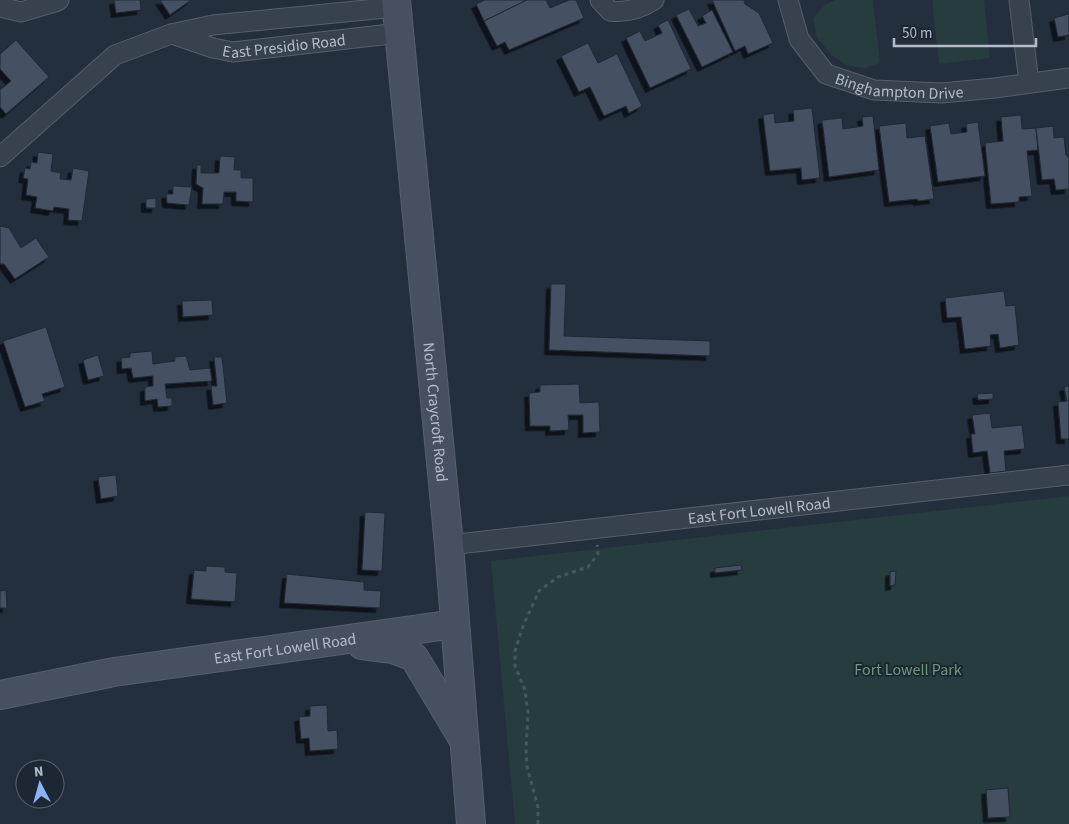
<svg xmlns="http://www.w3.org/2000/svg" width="1069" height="824" font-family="'Source Sans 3',sans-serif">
  <defs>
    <filter id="shadow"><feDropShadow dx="-4.5" dy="4.5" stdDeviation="0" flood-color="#0009"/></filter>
  </defs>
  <rect width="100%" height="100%" fill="#242f3e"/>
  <g fill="#263c3f">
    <path d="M835,0H873L880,63L865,68L848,66L831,55L817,37L813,18L825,5Z"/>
    <path d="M932,0H984L990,58L939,64Z"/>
    <path d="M1069,496V824H515L491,561Z"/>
  </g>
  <g fill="#455162" stroke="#1f2835" filter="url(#shadow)">
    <path d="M114,0H140L141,10L116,13Z"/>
    <path d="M160,0H191L170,15Z"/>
    <path d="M485,0H527L484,21L476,4Z"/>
    <path d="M527,0H546L550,8L569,0H576L584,18L509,50L505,42L497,46L484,21Z"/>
    <path d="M712,0H744L745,4L759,13L773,43L748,54L745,46L735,51Z"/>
    <path d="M689,9L698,26L706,23L702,16L712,10L733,52L702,67L676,15Z"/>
    <path d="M1069,14V35L1058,37L1054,18Z"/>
    <path d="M668,20L691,69L650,88L626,38L640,31L645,41L662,33L658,25Z"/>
    <path d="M16,40L49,77L6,114L0,107V90L11,81L0,69V54Z"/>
    <path d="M588,43L598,63L617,54L642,106L629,113L626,106L604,116L590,87L579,92L561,56Z"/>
    <path d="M812,108L820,178L802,180L801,168L770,171L763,115L774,113L775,123L794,121L793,110Z"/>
    <path d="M1021,115L1022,129L1036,128L1038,150L1027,151L1032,196L1019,197V202L991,204L985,143L1003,141L1001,117Z"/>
    <path d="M873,116L879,170L829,177L822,120L842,118L843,129L863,126L862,117Z"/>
    <path d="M978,122L985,176L938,182L930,126L949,123L951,134L967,132L966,124Z"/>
    <path d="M906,123L907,138L925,136L934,199L918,201L917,199L889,202L879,126Z"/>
    <path d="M1053,126L1054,138L1064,137L1066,155L1069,158V189L1056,190L1054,179L1042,180L1036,128Z"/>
    <path d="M38,152L53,154L51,171L61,173L60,179L71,180L73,168L89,171L82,221L68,220L69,209L54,207L53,211L35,208L37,197L26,195L28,179L23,178L25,168L30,169L31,162L37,163Z"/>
    <path d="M220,156L235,157L234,170H241V178H253V202L236,201V192H224L223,204H202L203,188L196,184L197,165H201V173H219Z"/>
    <path d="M173,186L192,187L189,205L167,203L166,194H173Z"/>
    <path d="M156,198V208H146V199Z"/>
    <path d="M0,226L9,228L21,248L36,238L49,257L15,279L4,264H0Z"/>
    <path d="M551,284H566L564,336L710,341V356L549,350Z"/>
    <path d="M1004,291L1006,306L1015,305L1019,345L1000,348L998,334L990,335L991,346L965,349L961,317L947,318L945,298Z"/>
    <path d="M212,300L213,315L183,317L182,301Z"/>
    <path d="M46,327L65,387L42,394L45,401L25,407L3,341Z"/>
    <path d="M152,351L153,364L175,361V357L186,356L190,370L210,368L212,381L165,384L167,398H172V406L158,407L157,399L145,401V387L153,386V376L133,378L131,368L122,369L121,358L130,357V353Z"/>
    <path d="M98,355L104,376L88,380L83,360Z"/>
    <path d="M214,357H222L227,403L213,405L211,386H217Z"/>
    <path d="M579,384L580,403L599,402L600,432L583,433V415H568L569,430L550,431V426H530L529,393L540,392V385Z"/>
    <path d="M1069,386V439H1061L1058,402L1067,401L1064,387Z"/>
    <path d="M993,393V399L978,400L977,394Z"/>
    <path d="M990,413L992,428L1022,425L1025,449L1004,451L1006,471L990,473L987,451L973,453L971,434H975L972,415Z"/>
    <path d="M116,475L118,496L101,499L98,477Z"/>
    <path d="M365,512L385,513L382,571L362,570Z"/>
    <path d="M741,565L742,570L715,573V568Z"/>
    <path d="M206,566L225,567V572L237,573L235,602L191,599L194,570L206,571Z"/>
    <path d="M896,571L895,585L890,586V572Z"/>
    <path d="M287,574L364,582V590L381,591L380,608L284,603Z"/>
    <path d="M6,590L7,608H0V591Z"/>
    <path d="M327,705L328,731L337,730L338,749L310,751L309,738L301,739L299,717L310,716V706Z"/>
    <path d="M1008,788L1010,817L988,818L986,790Z"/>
  </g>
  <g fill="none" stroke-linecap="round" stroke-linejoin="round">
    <g stroke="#565f6c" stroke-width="21">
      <g id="street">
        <path d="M600,0L610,11C625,13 640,9 654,0"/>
        <path id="s1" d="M788,0L799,39L826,74L874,90L942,93L995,88L1069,78"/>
        <path d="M1019,0L1029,83"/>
        <path d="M0,7L21,12L55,2L59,0"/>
        <path id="s2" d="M172,34L213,48L233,52L399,33"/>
        <path d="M0,157L115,55L171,34L213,25L396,7"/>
        <path id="s3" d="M449,545L1069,475"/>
      </g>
    </g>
    <g stroke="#565f6c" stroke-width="30">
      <g id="secondary">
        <path id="s4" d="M396,0L449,545L471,824"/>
        <path d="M362,645L393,649L414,657L462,737"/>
        <path id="s5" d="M0,695L114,672L455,624"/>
      </g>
    </g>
    <path stroke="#44595c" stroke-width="3" stroke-dasharray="4 4" stroke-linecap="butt" d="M538,824V807L527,767L526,749L528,713L525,690L515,666V651L523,626L539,591L558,577L588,567L598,554L597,545"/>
    <use href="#street" stroke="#38414e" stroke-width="19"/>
    <use href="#secondary" stroke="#465061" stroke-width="28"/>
  </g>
  <g text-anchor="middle" stroke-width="4" stroke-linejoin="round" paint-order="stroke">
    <g font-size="16" fill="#b4bcc9" stroke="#1d2633">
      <text dy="6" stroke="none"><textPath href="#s2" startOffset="115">East Presidio Road</textPath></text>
      <text dy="6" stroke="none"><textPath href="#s1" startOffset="160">Binghampton Drive</textPath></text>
      <text dy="6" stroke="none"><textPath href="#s4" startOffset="414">North Craycroft Road</textPath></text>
      <text dy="6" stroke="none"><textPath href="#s3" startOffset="312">East Fort Lowell Road</textPath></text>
      <text dy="6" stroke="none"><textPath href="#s5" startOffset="289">East Fort Lowell Road</textPath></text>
    </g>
    <g font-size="16" fill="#6b9a76" stroke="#1d2633">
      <text x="908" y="675">Fort Lowell Park</text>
    </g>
  </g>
  <g transform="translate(40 784) rotate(354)"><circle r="24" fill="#1d2633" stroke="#59626f"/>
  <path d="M0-4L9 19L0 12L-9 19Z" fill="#8ab4f8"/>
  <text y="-8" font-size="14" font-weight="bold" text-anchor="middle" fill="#b4bcc9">N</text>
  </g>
  <path d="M894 38v8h142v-8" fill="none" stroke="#b4bcc9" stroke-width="2.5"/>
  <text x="902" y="38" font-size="15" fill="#b4bcc9" stroke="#1d2633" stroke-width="4" paint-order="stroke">50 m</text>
</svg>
